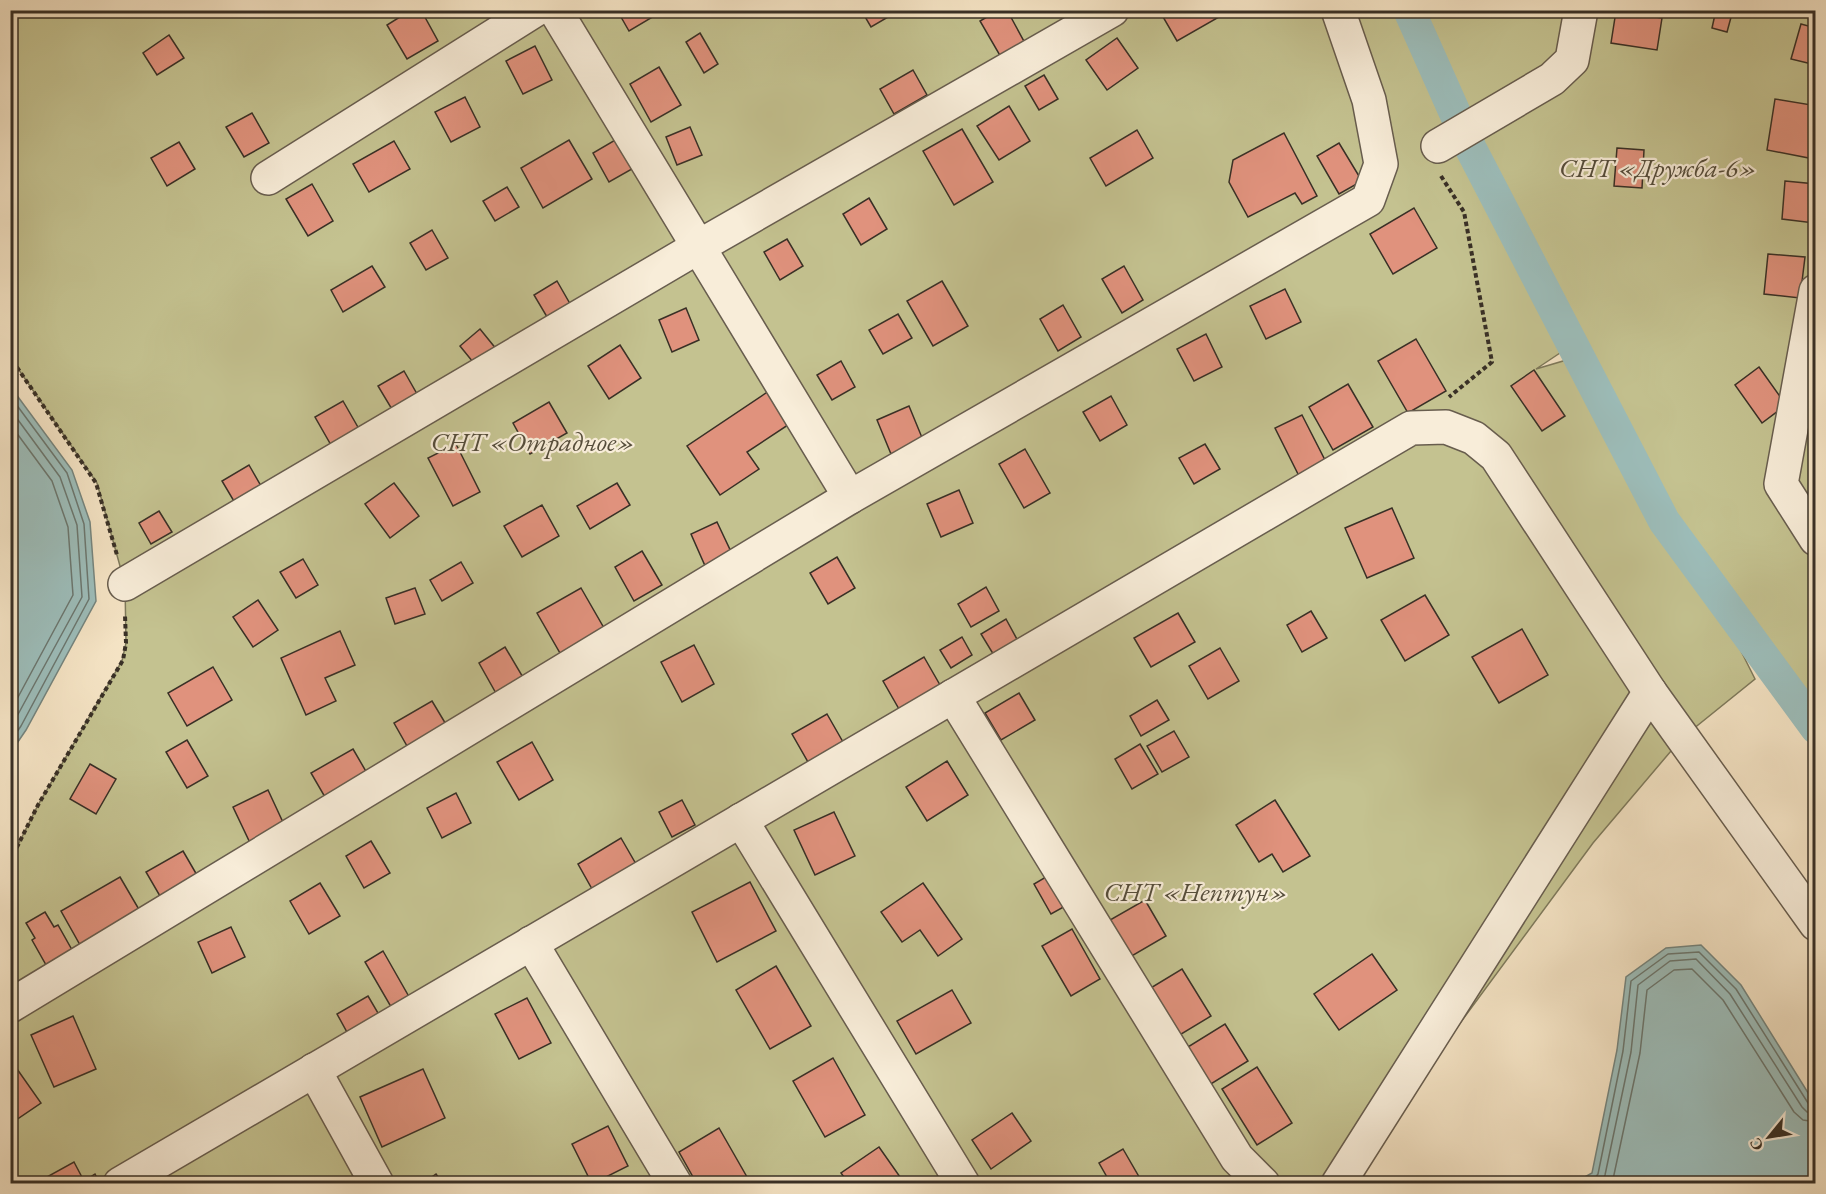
<svg xmlns="http://www.w3.org/2000/svg" width="1826" height="1194" font-family="'EB Garamond',serif">
  <rect width="100%" height="100%" fill="#f5e4c5"/>
  <filter id="stains"><feTurbulence type="fractalNoise" baseFrequency=".00333" numOctaves="4"/><feColorMatrix values="0 0 0 0 .2 0 0 0 0 .09 0 0 0 0 .02 0 0 0 .5 -.17"/></filter>
  <radialGradient id="worn" r=".72"><stop offset=".6" stop-color="#630" stop-opacity="0"/><stop offset="1" stop-color="#630" stop-opacity=".3"/></radialGradient>
  <path fill="#c4c290" stroke="#7e795b" stroke-width="1.5" d="M11,11H1815V727L1664,521L1572,345L1536,369L1570,359L1662,532L1729,627L1755,679L1682,738L1593,843L1342,1183H11L10,861L38,805L122,661L126,643L125,584L97,483L12,360L11,354Z"/>
  <g fill="#9dbebb" stroke="#75857f" stroke-width="1.5">
    <path d="M10,386L72,470L90,522L96,601L26,730L11,752Z"/>
    <path d="M1701,945L1741,985L1815,1104V1183H1574L1592,1173L1617,1050L1626,977L1666,948Z"/>
  </g>
  <g fill="none" stroke-linecap="round" stroke-linejoin="round">
    <g stroke="#6b7770" stroke-width="1.5">
      <path d="M10,396L67,473L84,524L89,599L21,726L10,742"/>
      <path d="M10,409L60,477L77,525L82,597L10,729"/>
      <path d="M10,424L52,481L68,527L73,595L10,712"/>
      <path d="M1586,1184L1595,1178L1598,1174L1623,1051L1631,981L1668,954L1699,952L1736,989L1808,1103L1816,1106"/>
      <path d="M1601,1184L1605,1175L1631,1052L1638,985L1670,961L1696,959L1730,994L1802,1107L1807,1112L1816,1113"/>
      <path d="M1612,1184L1640,1053L1647,990L1674,970L1692,969L1723,1000L1794,1112L1803,1120L1816,1122"/>
    </g>
    <path stroke="#9dbebb" stroke-width="32" d="M1409,10L1471,149L1664,521L1816,728"/>
  </g>
  <g fill="#e0927d" stroke="#393026" stroke-width="1.5">
    <path d="M411,10H421L438,41L407,59L387,25Z"/>
    <path d="M617,10H654L656,15L629,31Z"/>
    <path d="M861,10H893L895,13L871,27Z"/>
    <path d="M999,10H1007L1026,45L1002,59L980,21Z"/>
    <path d="M1159,10H1215L1219,17L1177,41Z"/>
    <path d="M1716,10H1733L1727,32L1712,28Z"/>
    <path d="M1616,11L1662,18L1657,50L1611,43Z"/>
    <path d="M1801,24L1816,28V65L1791,59Z"/>
    <path d="M700,33L718,64L704,73L686,42Z"/>
    <path d="M169,35L184,58L157,75L143,53Z"/>
    <path d="M1117,38L1138,68L1107,90L1086,60Z"/>
    <path d="M535,46L552,80L523,94L506,61Z"/>
    <path d="M659,67L681,105L651,122L630,84Z"/>
    <path d="M913,70L927,95L894,114L880,89Z"/>
    <path d="M1044,75L1058,99L1039,110L1025,86Z"/>
    <path d="M1813,91L1816,92L1814,159L1767,150L1775,99L1811,105Z"/>
    <path d="M465,97L480,127L451,142L435,112Z"/>
    <path d="M1009,106L1030,141L999,160L977,126Z"/>
    <path d="M252,113L269,143L244,157L226,127Z"/>
    <path d="M690,127L702,155L677,165L666,137Z"/>
    <path d="M962,129L993,182L954,205L923,151Z"/>
    <path d="M1137,130L1153,158L1106,186L1090,158Z"/>
    <path d="M1284,133L1317,196L1302,204L1295,193L1248,217L1229,182L1233,160Z"/>
    <path d="M622,136L639,165L609,182L593,153Z"/>
    <path d="M569,140L592,179L543,208L521,168Z"/>
    <path d="M394,141L410,169L369,192L353,164Z"/>
    <path d="M179,142L195,169L167,186L151,158Z"/>
    <path d="M1339,143L1362,181L1339,194L1317,156Z"/>
    <path d="M1617,148L1644,150L1642,188L1614,186Z"/>
    <path d="M1785,181L1816,184L1814,223L1782,219Z"/>
    <path d="M312,184L333,221L308,236L286,199Z"/>
    <path d="M507,187L519,207L495,221L483,201Z"/>
    <path d="M869,198L887,229L861,245L843,214Z"/>
    <path d="M1414,208L1437,248L1393,274L1370,234Z"/>
    <path d="M432,230L448,258L426,270L410,243Z"/>
    <path d="M787,239L803,266L780,280L764,252Z"/>
    <path d="M1768,254L1805,257L1800,298L1764,294Z"/>
    <path d="M372,266L385,287L343,312L331,290Z"/>
    <path d="M1124,266L1143,300L1122,313L1102,279Z"/>
    <path d="M557,281L573,309L550,322L534,295Z"/>
    <path d="M942,281L968,326L933,346L907,301Z"/>
    <path d="M1285,289L1301,322L1266,339L1250,306Z"/>
    <path d="M1063,305L1081,337L1058,351L1040,319Z"/>
    <path d="M686,308L699,340L672,352L659,320Z"/>
    <path d="M898,314L912,338L883,354L869,330Z"/>
    <path d="M480,329L497,350L477,367L460,346Z"/>
    <path d="M1206,334L1222,367L1194,381L1177,349Z"/>
    <path d="M1416,339L1446,391L1408,413L1378,361Z"/>
    <path d="M620,345L641,378L609,399L588,366Z"/>
    <path d="M841,361L855,387L832,400L817,375Z"/>
    <path d="M1759,367L1786,405L1762,423L1735,385Z"/>
    <path d="M1534,370L1565,416L1542,431L1511,386Z"/>
    <path d="M404,371L421,401L396,416L378,386Z"/>
    <path d="M1348,384L1373,427L1333,450L1309,407Z"/>
    <path d="M769,391L791,423L747,452L759,469L720,495L687,446Z"/>
    <path d="M1111,396L1127,425L1100,441L1083,412Z"/>
    <path d="M343,401L363,436L335,452L315,417Z"/>
    <path d="M549,402L567,433L530,454L513,423Z"/>
    <path d="M909,406L923,440L891,454L877,420Z"/>
    <path d="M1302,415L1328,466L1301,480L1275,428Z"/>
    <path d="M456,444L480,492L453,506L428,458Z"/>
    <path d="M1205,444L1220,469L1194,484L1179,458Z"/>
    <path d="M1025,449L1050,493L1024,508L999,464Z"/>
    <path d="M249,465L265,493L238,508L222,481Z"/>
    <path d="M394,483L419,516L390,538L365,504Z"/>
    <path d="M617,483L630,505L590,529L577,506Z"/>
    <path d="M959,490L973,523L941,537L927,504Z"/>
    <path d="M542,505L559,536L522,557L504,526Z"/>
    <path d="M1392,508L1414,558L1367,578L1345,528Z"/>
    <path d="M159,511L172,532L151,544L139,523Z"/>
    <path d="M717,522L733,556L706,568L691,534Z"/>
    <path d="M642,551L662,585L634,601L615,567Z"/>
    <path d="M837,557L855,588L828,604L810,573Z"/>
    <path d="M303,559L318,585L296,598L280,572Z"/>
    <path d="M461,562L473,583L442,601L430,580Z"/>
    <path d="M986,587L999,611L971,627L958,604Z"/>
    <path d="M415,588L425,614L395,624L386,598Z"/>
    <path d="M581,588L608,635L564,660L537,613Z"/>
    <path d="M1425,595L1449,635L1405,661L1381,620Z"/>
    <path d="M258,600L278,630L253,647L233,617Z"/>
    <path d="M1311,611L1327,638L1302,652L1287,625Z"/>
    <path d="M1178,613L1195,642L1151,667L1134,638Z"/>
    <path d="M1006,619L1019,643L995,657L981,634Z"/>
    <path d="M1522,629L1548,675L1499,703L1472,657Z"/>
    <path d="M340,631L355,665L325,678L336,701L306,715L281,658Z"/>
    <path d="M962,637L972,655L951,668L940,650Z"/>
    <path d="M694,645L714,684L682,702L661,662Z"/>
    <path d="M505,647L524,679L497,695L479,663Z"/>
    <path d="M1220,648L1239,681L1208,699L1189,666Z"/>
    <path d="M924,657L940,685L899,709L883,681Z"/>
    <path d="M213,667L232,700L187,726L168,693Z"/>
    <path d="M1019,693L1035,720L1001,740L985,713Z"/>
    <path d="M1157,700L1169,720L1141,736L1130,716Z"/>
    <path d="M432,701L450,731L411,753L394,723Z"/>
    <path d="M827,714L847,749L812,769L792,734Z"/>
    <path d="M1174,731L1189,757L1162,772L1147,746Z"/>
    <path d="M187,740L208,776L187,788L166,752Z"/>
    <path d="M532,742L553,780L519,800L497,762Z"/>
    <path d="M1140,744L1158,774L1132,789L1115,759Z"/>
    <path d="M353,749L371,780L329,804L311,773Z"/>
    <path d="M947,761L968,795L927,821L906,787Z"/>
    <path d="M90,764L116,779L96,814L70,799Z"/>
    <path d="M268,790L287,831L252,847L233,807Z"/>
    <path d="M456,793L471,823L442,838L427,808Z"/>
    <path d="M682,800L695,825L672,837L659,812Z"/>
    <path d="M1275,800L1310,856L1283,872L1272,854L1259,862L1236,825Z"/>
    <path d="M834,812L855,856L815,875L794,830Z"/>
    <path d="M621,838L640,871L596,896L578,864Z"/>
    <path d="M371,841L390,873L364,888L346,856Z"/>
    <path d="M183,851L201,882L164,903L146,872Z"/>
    <path d="M1051,874L1069,904L1051,914L1034,884Z"/>
    <path d="M120,877L144,918L84,952L61,911Z"/>
    <path d="M750,882L776,931L717,962L692,912Z"/>
    <path d="M320,883L340,916L309,934L290,901Z"/>
    <path d="M923,883L962,939L938,956L920,930L902,942L881,912Z"/>
    <path d="M1145,900L1166,936L1130,957L1110,920Z"/>
    <path d="M45,912L54,927L58,925L76,957L50,972L32,940L35,938L26,923Z"/>
    <path d="M231,927L245,957L212,973L198,942Z"/>
    <path d="M1072,929L1100,979L1071,996L1042,946Z"/>
    <path d="M383,951L412,1002L394,1012L365,962Z"/>
    <path d="M1372,954L1397,990L1339,1030L1314,994Z"/>
    <path d="M776,966L811,1026L770,1049L736,990Z"/>
    <path d="M1182,969L1211,1016L1178,1036L1149,989Z"/>
    <path d="M952,990L971,1023L916,1054L897,1021Z"/>
    <path d="M368,996L385,1025L353,1043L337,1014Z"/>
    <path d="M527,998L551,1043L519,1059L495,1014Z"/>
    <path d="M73,1016L96,1069L54,1087L31,1035Z"/>
    <path d="M1225,1024L1248,1061L1206,1087L1183,1050Z"/>
    <path d="M833,1058L865,1115L825,1137L793,1081Z"/>
    <path d="M10,1059L41,1103L10,1124Z"/>
    <path d="M1257,1067L1292,1123L1257,1145L1222,1089Z"/>
    <path d="M423,1069L445,1118L382,1147L360,1097Z"/>
    <path d="M1012,1113L1031,1141L991,1169L972,1140Z"/>
    <path d="M608,1126L628,1166L592,1184L572,1144Z"/>
    <path d="M719,1128L751,1184H697L679,1152Z"/>
    <path d="M879,1147L905,1184H849L841,1173Z"/>
    <path d="M1123,1149L1142,1182L1140,1184H1111L1099,1163Z"/>
    <path d="M74,1162L84,1181L95,1174L100,1184H48L45,1178Z"/>
    <path d="M436,1174L443,1184H422Z"/>
  </g>
  <g fill="none" stroke-linecap="round" stroke-linejoin="round">
    <g stroke="#685d4e" stroke-width="36">
      <g id="minor">
        <path d="M555,10L850,497"/>
        <path d="M1438,146L1552,79L1572,60L1581,10"/>
        <path d="M268,178L535,10"/>
        <path d="M1816,291L1781,484L1816,539"/>
        <path d="M125,584L698,247L1112,10"/>
        <path d="M953,696L1237,1158L1263,1184"/>
        <path d="M741,820L963,1184"/>
        <path d="M531,943L675,1184"/>
        <path d="M10,1006L850,497L1368,200L1381,164L1369,100L1338,10"/>
        <path d="M314,1070L377,1184"/>
        <path d="M120,1184L1411,428L1446,427L1474,438L1496,456L1650,692L1816,924"/>
        <path d="M1338,1184L1650,692"/>
      </g>
    </g>
    <g stroke="#393026" stroke-width="4" stroke-dasharray="4.5 3" stroke-linecap="butt">
      <path d="M1441,176L1464,212L1492,362L1449,397"/>
      <path d="M10,354L12,360L96,483L117,555"/>
      <path d="M10,861L38,805L123,660L126,643L125,615"/>
    </g>
    <use href="#minor" stroke="#f8edd9" stroke-width="33"/>
  </g>
  <g text-anchor="middle" stroke-width="4.5" stroke-linejoin="round" paint-order="stroke">
    <g font-size="27" font-style="italic" fill="#554d3b" stroke="#f8edd9">
      <text x="1658" y="177">СНТ «Дружба-6»</text>
      <text x="533" y="451">СНТ «Отрадное»</text>
      <text x="1196" y="901">СНТ «Нептун»</text>
    </g>
  </g>
  <rect width="1826" height="1194" fill="none" stroke="#f5e4c5" stroke-width="36"/>
  <rect x="12" y="12" width="1802" height="1170" fill="none" stroke="#393026" stroke-width="3"/>
  <rect x="18" y="18" width="1790" height="1158" fill="none" stroke="#393026" stroke-width="1.5"/>
  <g transform="translate(1769 1137) rotate(240)" stroke="#f8edd9" stroke-width="4.5" paint-order="stroke">
  <path d="M0-4.5L10 22L0 15L-10 22Z" fill="#393026"/>
  <text y="-9" font-size="16" font-weight="bold" text-anchor="middle" fill="#393026">С</text>
  </g>
  <rect width="100%" height="100%" filter="url(#stains)"/>
  <rect width="100%" height="100%" fill="url(#worn)"/>
</svg>
